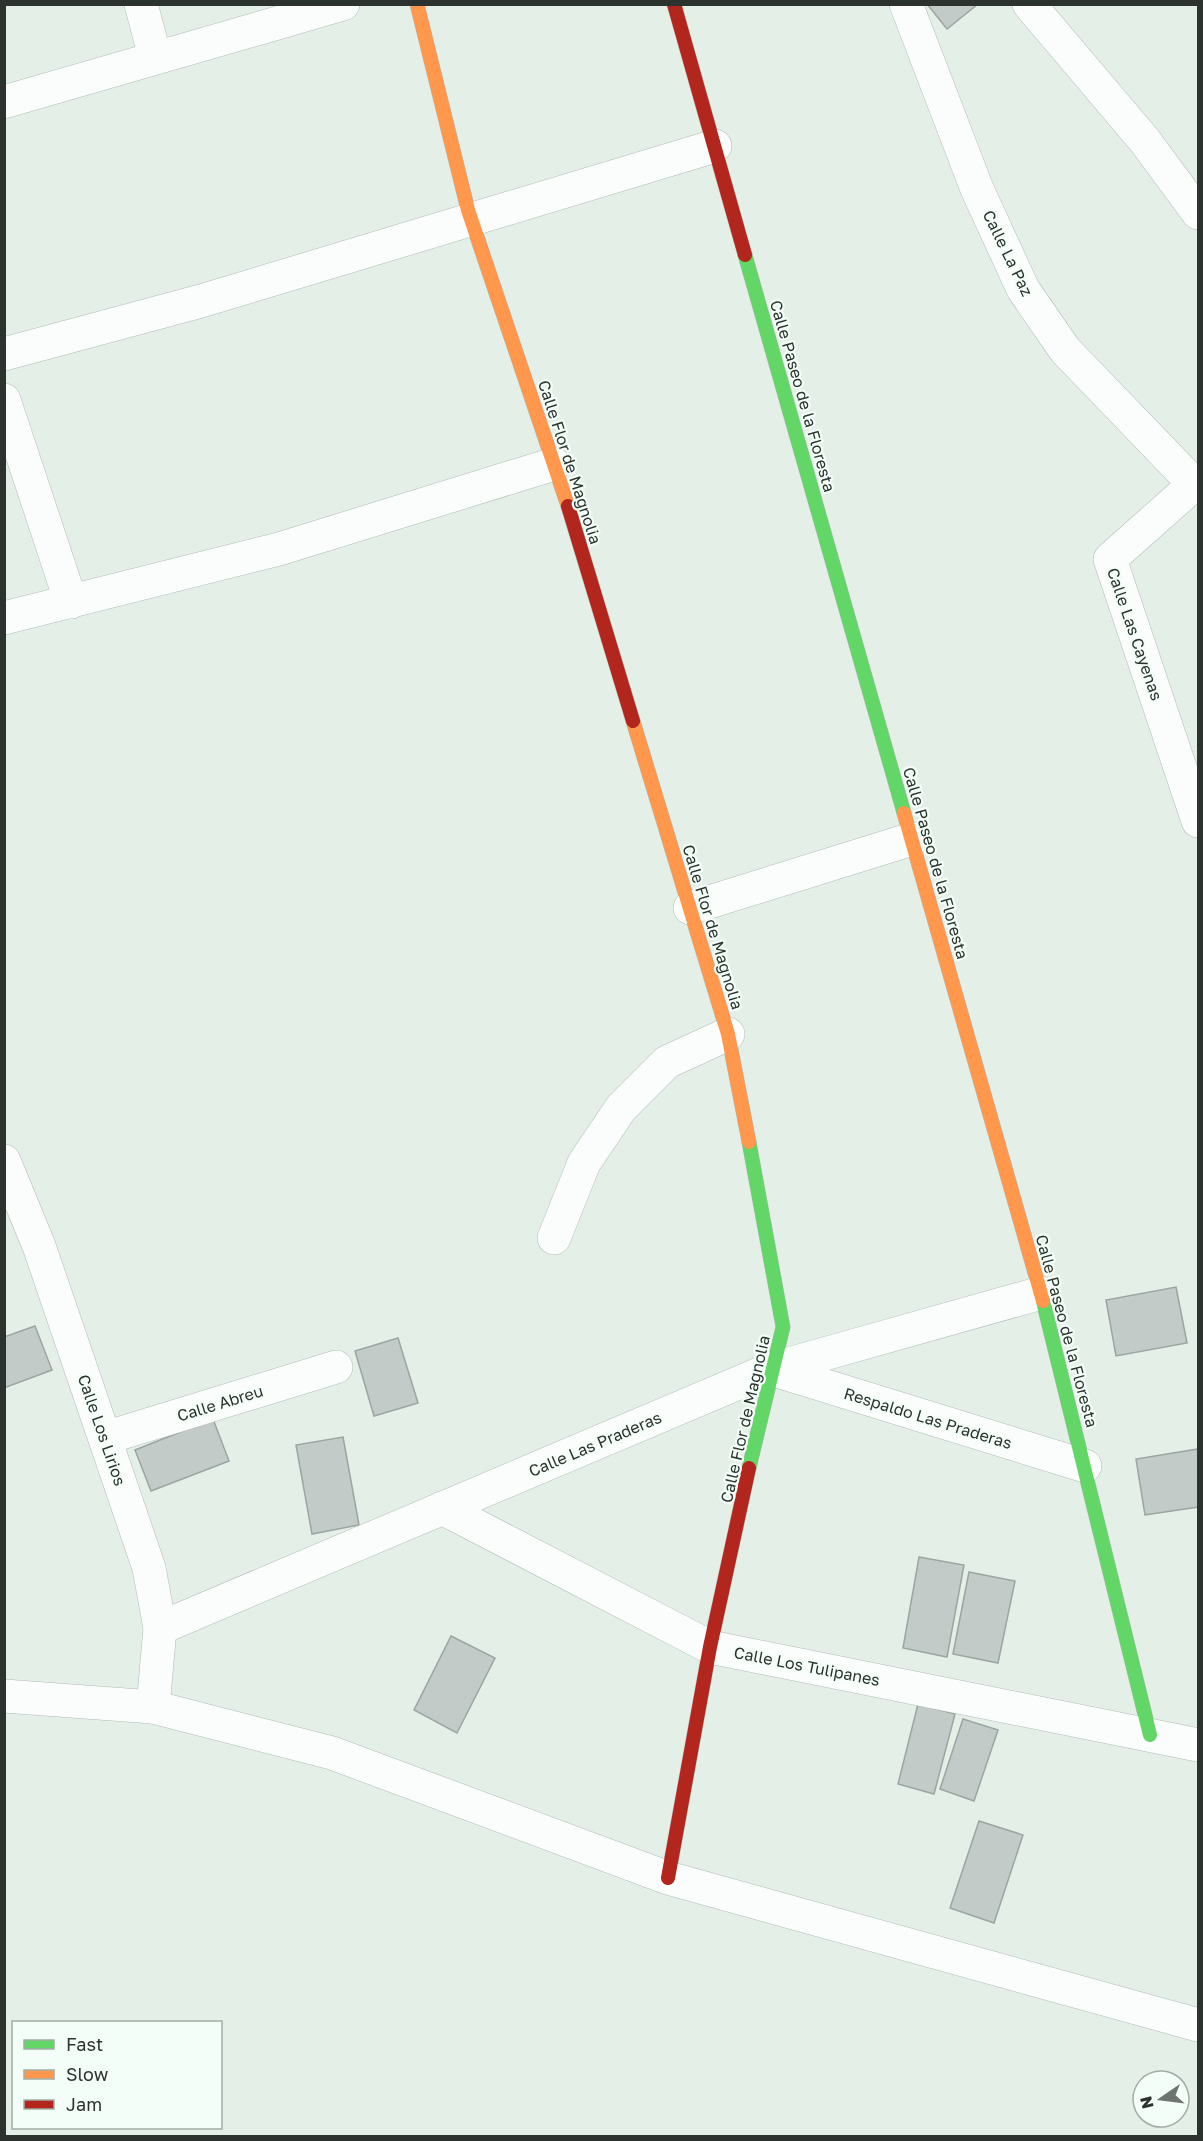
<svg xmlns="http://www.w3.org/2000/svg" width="1203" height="2141" font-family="'Golos Text',sans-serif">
  <rect width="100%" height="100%" fill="#e4efe8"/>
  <g fill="#c2cbc7" stroke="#9ca5a1" stroke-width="1.5">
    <path d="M927,4H978L947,29Z"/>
    <path d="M1176,1287L1187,1343L1116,1356L1106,1300Z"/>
    <path d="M35,1326L52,1370L4,1388V1337Z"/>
    <path d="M398,1338L418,1403L374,1416L355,1351Z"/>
    <path d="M213,1419L229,1461L151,1491L135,1450Z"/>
    <path d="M343,1437L359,1525L312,1534L296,1445Z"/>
    <path d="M1198,1449V1507L1145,1515L1136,1459Z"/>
    <path d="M919,1557L964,1565L947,1657L903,1648Z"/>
    <path d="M969,1572L1015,1581L998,1663L953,1654Z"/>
    <path d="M451,1636L495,1658L457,1733L414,1710Z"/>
    <path d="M918,1704L955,1714L934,1794L898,1784Z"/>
    <path d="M963,1719L998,1730L974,1801L940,1789Z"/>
    <path d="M979,1821L1023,1835L994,1923L950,1908Z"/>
  </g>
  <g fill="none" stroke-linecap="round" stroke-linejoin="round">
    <g stroke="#b2bbb5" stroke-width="34">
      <g id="street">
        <path d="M141,4L155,57"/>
        <path d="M906,4L977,189L1023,289L1065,350L1198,488"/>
        <path d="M1029,4L1145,141L1198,213"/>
        <path d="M4,102L343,4"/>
        <path d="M4,354L201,301L715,146"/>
        <path d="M4,400L71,602"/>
        <path d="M1198,481L1110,559L1198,821"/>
        <path d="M4,618L279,549L554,464"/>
        <path d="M690,908L912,839"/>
        <path d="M4,1161L39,1246L149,1568L160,1628L153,1707"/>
        <path d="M554,1238L584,1163L621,1108L667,1062L728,1034"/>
        <path d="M771,1369L1085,1466"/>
        <path d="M105,1438L336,1367"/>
        <path d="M442,1508L710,1647L1198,1745"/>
        <path d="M160,1628L771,1369L1041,1293"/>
        <path d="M4,1696L153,1707L332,1753L668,1878L1198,2025"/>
      </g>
    </g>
    <g stroke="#b2bbb5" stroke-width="15">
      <g id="fast">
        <path d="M745,255L904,813"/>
        <path d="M749,1142L783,1327L749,1468"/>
        <path d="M1043,1301L1150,1735"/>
      </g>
    </g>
    <g stroke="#b2bbb5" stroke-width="15">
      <g id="slow">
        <path d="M417,4L468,210L568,506"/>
        <path d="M633,721L728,1034L749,1142"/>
        <path d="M904,813L1043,1301"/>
      </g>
    </g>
    <g stroke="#b2bbb5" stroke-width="15">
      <g id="jam">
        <path d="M674,4L745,255"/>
        <path d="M568,506L633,721"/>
        <path d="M668,1878L710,1647L749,1468"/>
      </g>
    </g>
    <use href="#street" stroke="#fbfdfc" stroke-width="33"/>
    <use href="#fast" stroke="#63d668" stroke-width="14"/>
    <use href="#slow" stroke="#ff974d" stroke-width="14"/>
    <use href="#jam" stroke="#b3261e" stroke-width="14"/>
  </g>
  <g text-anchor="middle" stroke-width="4.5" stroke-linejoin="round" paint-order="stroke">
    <g font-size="16" fill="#2c332e" stroke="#f2fef7">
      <text transform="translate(1008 253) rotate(64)" y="6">Calle La Paz</text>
      <text transform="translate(803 396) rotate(74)" y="6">Calle Paseo de la Floresta</text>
      <text transform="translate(570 462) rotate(72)" y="6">Calle Flor de Magnolia</text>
      <text transform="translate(1135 634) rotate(71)" y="6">Calle Las Cayenas</text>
      <text transform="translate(936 863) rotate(74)" y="6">Calle Paseo de la Floresta</text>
      <text transform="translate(713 927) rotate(73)" y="6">Calle Flor de Magnolia</text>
      <text transform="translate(1067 1331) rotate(75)" y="6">Calle Paseo de la Floresta</text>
      <text transform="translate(220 1403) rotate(-17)" y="6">Calle Abreu</text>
      <text transform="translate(928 1418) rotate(17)" y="6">Respaldo Las Praderas</text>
      <text transform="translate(745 1419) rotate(-77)" y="6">Calle Flor de Magnolia</text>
      <text transform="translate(102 1430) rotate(71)" y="6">Calle Los Lirios</text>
      <text transform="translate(595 1444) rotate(-23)" y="6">Calle Las Praderas</text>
      <text transform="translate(807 1666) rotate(11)" y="6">Calle Los Tulipanes</text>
    </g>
  </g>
  <rect width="1203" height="2141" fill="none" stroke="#2c332e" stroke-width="12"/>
  <rect x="12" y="2021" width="210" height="108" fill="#f2fef7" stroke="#a3ada7" stroke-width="1.5"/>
  <rect x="24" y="2040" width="30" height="9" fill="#63d668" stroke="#a3ada7" stroke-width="1.5"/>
  <text x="66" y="2051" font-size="18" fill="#2c332e">Fast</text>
  <rect x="24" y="2070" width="30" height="9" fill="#ff974d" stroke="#a3ada7" stroke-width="1.5"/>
  <text x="66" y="2081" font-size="18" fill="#2c332e">Slow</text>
  <rect x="24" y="2100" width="30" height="9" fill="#b3261e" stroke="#a3ada7" stroke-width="1.5"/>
  <text x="66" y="2111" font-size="18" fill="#2c332e">Jam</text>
  <g transform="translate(1161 2099) rotate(256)"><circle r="28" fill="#f2fef7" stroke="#a3ada7" stroke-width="1.5"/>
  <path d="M0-4.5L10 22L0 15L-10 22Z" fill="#6c756f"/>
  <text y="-9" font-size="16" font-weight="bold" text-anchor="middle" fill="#2c332e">N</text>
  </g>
</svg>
